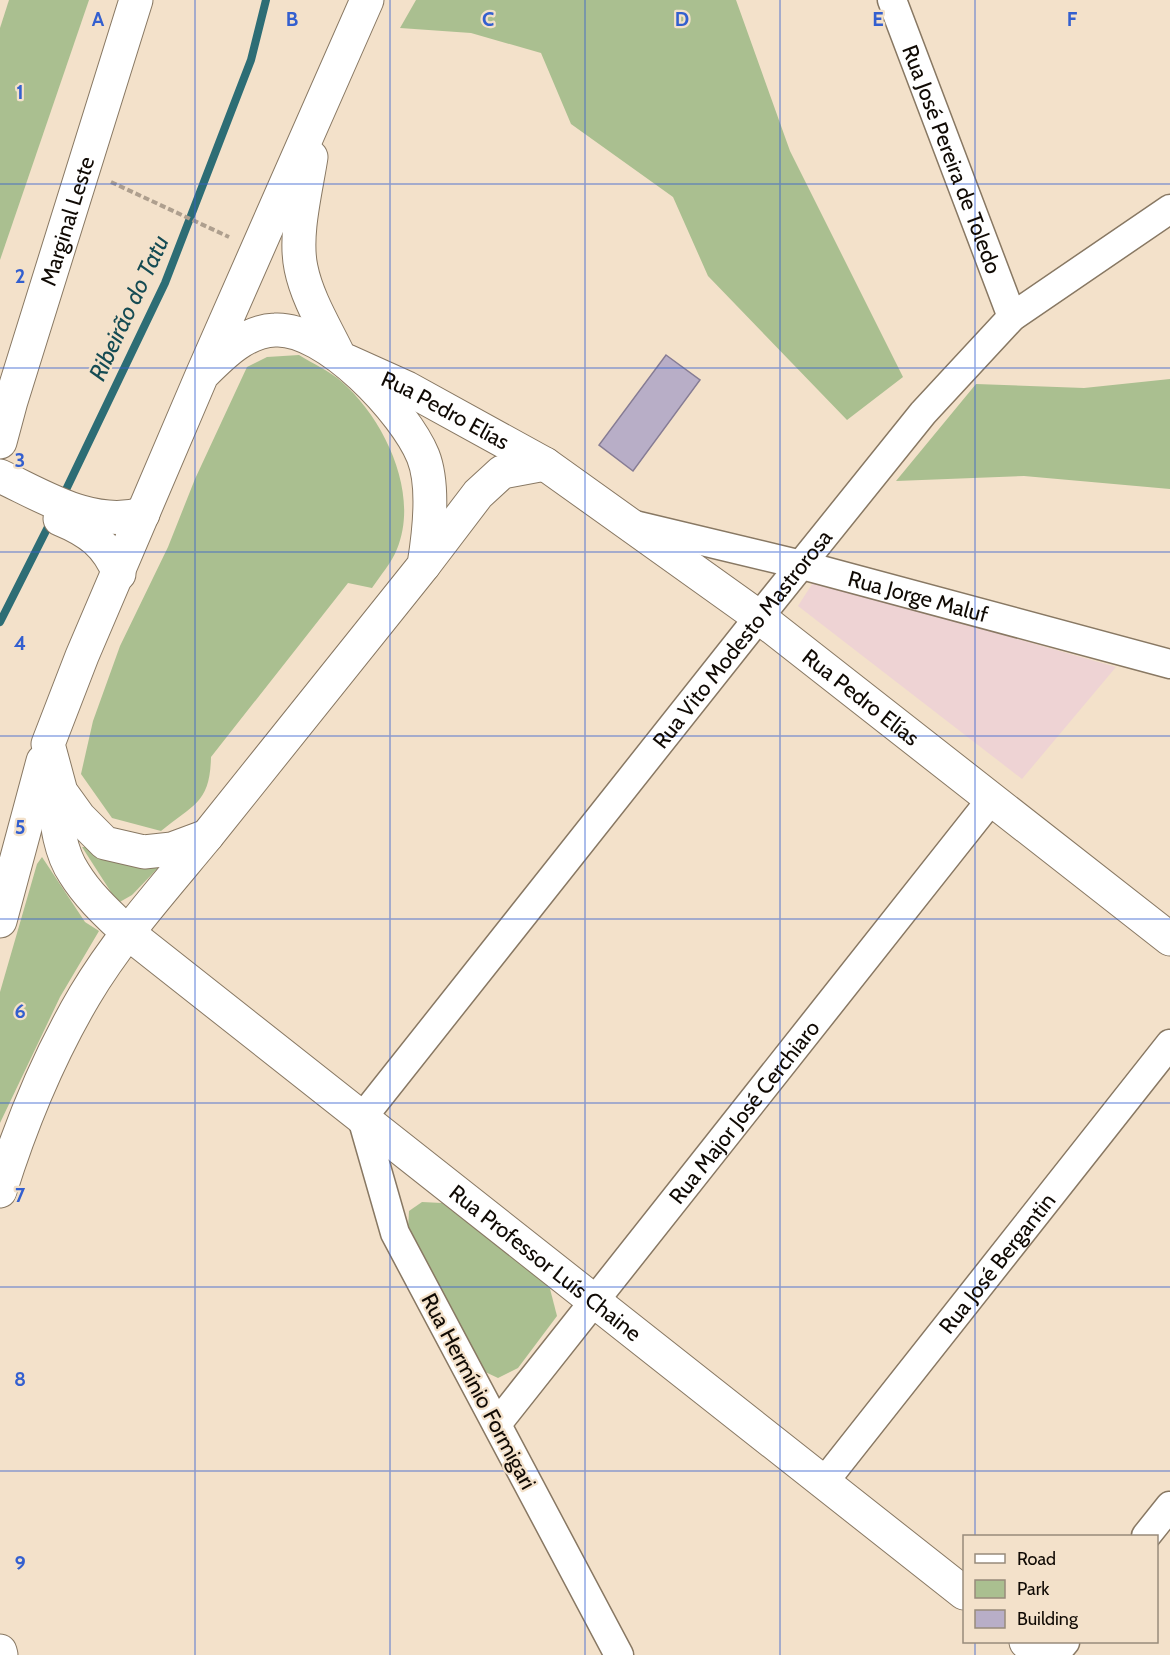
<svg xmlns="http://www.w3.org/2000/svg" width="1170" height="1655" font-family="Cabin,sans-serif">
  <rect width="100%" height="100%" fill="#f3e1ca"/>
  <path fill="#eed3d4" d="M814,581L1116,667L1022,779L798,606Z"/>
  <g fill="#aabf90">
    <path d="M9,0H89L0,260V28Z"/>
    <path d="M416,0H736L790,151L903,377L847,420L708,276L673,197L571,124L541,53L471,33L400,28Z"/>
    <path d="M299,355C313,364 330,371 342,382C384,419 420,493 397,549C392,562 380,576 372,588L348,583L211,757C210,803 194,804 161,831L112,818L81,774L93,721L120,646L168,547L195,479L247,367L267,357Z"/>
    <path d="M1170,379V489L1024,476L896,481L976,384L1084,388Z"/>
    <path d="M82,847H88L159,867L132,895L118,903Z"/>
    <path d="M42,857L85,922L99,931L60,997L0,1123V992L37,864Z"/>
    <path d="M422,1202L442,1203L549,1285L557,1316L518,1368L498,1378L481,1370L408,1229L409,1211Z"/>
  </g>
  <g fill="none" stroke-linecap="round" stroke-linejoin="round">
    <g stroke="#2d6d75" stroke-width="8">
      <path d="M62,498L165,283L251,60L266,0"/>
      <path d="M0,622L51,521"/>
    </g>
  </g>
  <path fill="#b8aec7" stroke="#867c94" stroke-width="1.5" d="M666,355L700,380L633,471L599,445Z"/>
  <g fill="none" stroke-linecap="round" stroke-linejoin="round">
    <g stroke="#887863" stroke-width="31">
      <g id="minor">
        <path id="s1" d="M892,0L1012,317"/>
        <path id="s2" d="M635,525L802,565L1170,664"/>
        <path id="s3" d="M497,1424L990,801"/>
        <path id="s4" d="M824,1482L1170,1044"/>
        <path d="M1146,1536L1170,1506"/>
        <path id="s5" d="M619,1655L395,1233L362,1118L759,617L923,413L1012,317L1170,209"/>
        <path d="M1054,1655L1065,1642"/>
      </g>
    </g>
    <g stroke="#887863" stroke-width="35">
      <g id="tertiary">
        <path id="s6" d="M347,361L407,388L545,464L759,617L1170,939"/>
        <path d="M424,565L478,494L502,472L545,464"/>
        <path id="s7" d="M128,933L964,1593"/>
        <path d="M1026,1642L1043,1655"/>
      </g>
    </g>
    <g stroke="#887863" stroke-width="35">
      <g id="secondary">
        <path d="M311,157C306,190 294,235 301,268C307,298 325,327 338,354"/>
        <path d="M202,375C222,355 245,331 275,330C326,327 405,412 423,456C435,486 429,534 424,565L207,836L172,849L144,852L105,843L79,817L61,792L48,744L82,656L202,375L367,0"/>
        <path id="s8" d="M0,442L11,401L136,0"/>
        <path d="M0,476C45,497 92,528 143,514"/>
        <path d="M60,519C89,531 107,544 119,574"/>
        <path d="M52,782C56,811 57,848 74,873C88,896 108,914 128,933"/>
        <path d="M0,921L43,761"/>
        <path d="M0,1191C21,1124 49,1056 85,995C119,938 165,887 207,836"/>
        <path d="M0,1651L1,1655"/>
      </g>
    </g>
    <path stroke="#ae9f8e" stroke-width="4" stroke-dasharray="6 3" stroke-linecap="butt" d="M111,182L229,237"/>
    <use href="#minor" stroke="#fff" stroke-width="28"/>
    <use href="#tertiary" stroke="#fff" stroke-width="33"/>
    <use href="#secondary" stroke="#fff" stroke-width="33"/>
  </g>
  <path fill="none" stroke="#335fcf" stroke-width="1.5" stroke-opacity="0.55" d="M195,0V1655M390,0V1655M585,0V1655M780,0V1655M975,0V1536M0,184H1170M0,368H1170M0,552H1170M0,736H1170M0,919H1170M0,1103H1170M0,1287H1170M0,1471H1170M975,1642V1655"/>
  <g text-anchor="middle" stroke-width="4.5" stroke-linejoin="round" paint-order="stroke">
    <g font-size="22" fill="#100a04" stroke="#f3e1ca">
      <text dy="8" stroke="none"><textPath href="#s1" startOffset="170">Rua José Pereira de Toledo</textPath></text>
      <text dy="8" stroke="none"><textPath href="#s8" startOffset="231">Marginal Leste</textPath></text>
      <text dy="8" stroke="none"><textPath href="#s6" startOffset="110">Rua Pedro Elías</textPath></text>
      <text dy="8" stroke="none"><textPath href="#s2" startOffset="292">Rua Jorge Maluf</textPath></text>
      <text dy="8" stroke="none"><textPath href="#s5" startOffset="1209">Rua Vito Modesto Mastrorosa</textPath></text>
      <text dy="8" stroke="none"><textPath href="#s6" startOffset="616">Rua Pedro Elías</textPath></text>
      <text dy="8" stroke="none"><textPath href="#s3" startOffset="398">Rua Major José Cerchiaro</textPath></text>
      <text dy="8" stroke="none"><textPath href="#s7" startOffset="532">Rua Professor Luís Chaine</textPath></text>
      <text dy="8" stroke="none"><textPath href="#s4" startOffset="279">Rua José Bergantin</textPath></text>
      <text transform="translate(479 1391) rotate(62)" y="8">Rua Hermínio Formigari</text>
    </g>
    <g font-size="24" font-style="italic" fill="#154b53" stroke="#f3e1ca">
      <text transform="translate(129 308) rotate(-65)" y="8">Ribeirão do Tatu</text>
    </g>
  </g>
  <g font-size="20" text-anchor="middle" font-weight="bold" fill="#335fcf" stroke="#f3e1ca" stroke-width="4.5" stroke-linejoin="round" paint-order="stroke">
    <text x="98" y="26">A</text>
    <text x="292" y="26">B</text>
    <text x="488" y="26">C</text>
    <text x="682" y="26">D</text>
    <text x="878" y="26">E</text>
    <text x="1072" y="26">F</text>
    <text x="20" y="99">1</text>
    <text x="20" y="283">2</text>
    <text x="20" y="467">3</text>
    <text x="20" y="650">4</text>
    <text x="20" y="834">5</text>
    <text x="20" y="1018">6</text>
    <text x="20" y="1202">7</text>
    <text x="20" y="1386">8</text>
    <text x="20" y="1570">9</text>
  </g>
  <rect x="963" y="1535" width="195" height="108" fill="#f3e1ca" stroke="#988b7b" stroke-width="1.5"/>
  <rect x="975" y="1554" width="30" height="9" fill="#ffffff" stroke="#988b7b" stroke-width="1.5"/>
  <text x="1017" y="1565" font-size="18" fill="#100a04">Road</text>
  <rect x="975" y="1580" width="30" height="18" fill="#aabf90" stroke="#988b7b" stroke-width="1.5"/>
  <text x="1017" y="1595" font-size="18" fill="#100a04">Park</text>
  <rect x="975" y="1610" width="30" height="18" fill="#b8aec7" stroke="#988b7b" stroke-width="1.5"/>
  <text x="1017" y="1625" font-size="18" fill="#100a04">Building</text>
</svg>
